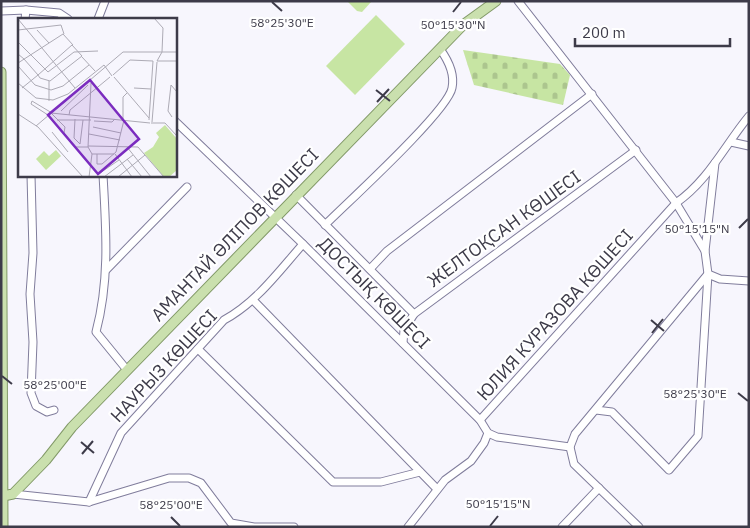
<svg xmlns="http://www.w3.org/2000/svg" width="750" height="528" font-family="'IBM Plex Sans',sans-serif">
  <defs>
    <pattern id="cemetery-stones" width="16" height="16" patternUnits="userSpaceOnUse" patternTransform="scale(1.25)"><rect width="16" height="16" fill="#c7e5a3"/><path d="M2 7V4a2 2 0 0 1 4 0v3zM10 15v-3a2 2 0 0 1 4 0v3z" fill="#acc58e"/></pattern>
  </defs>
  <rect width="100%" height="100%" fill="#f7f6fd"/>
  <g fill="#c7e5a3">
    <path d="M347,1H372L362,12L357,11Z"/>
    <path d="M376,15L405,44L355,95L326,66Z"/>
  </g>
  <path fill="url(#cemetery-stones)" d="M463,50L560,64L570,75L563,105L474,85Z"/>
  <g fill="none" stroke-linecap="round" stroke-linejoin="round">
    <g stroke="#807d9c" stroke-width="9">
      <g id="minor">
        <path d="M518,1L676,203L705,251L708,274L698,436L669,470L612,412L596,410"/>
        <path d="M26,10L59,13L68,19"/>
        <path d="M1,11L26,10L25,19"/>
        <path d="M98,19L105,1"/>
        <path d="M175,121L303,244L480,420L488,433L497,437L570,447"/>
        <path d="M731,142L749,146"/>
        <path d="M31,175L33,253L30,294L33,342L31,393L36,406L47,412L54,410"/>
        <path d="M103,175C106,229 110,279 96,332L127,370"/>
        <path d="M296,195L414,314"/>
        <path d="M325,225C348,202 448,111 452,88C455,74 448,60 440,49"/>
        <path d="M705,251L715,163"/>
        <path d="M370,269L387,251L592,94"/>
        <path d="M106,270L187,187"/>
        <path d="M708,274L720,279L749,281"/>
        <path d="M253,300L437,489"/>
        <path d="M403,343L404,330L414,314L636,150"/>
        <path d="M198,349L333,482H381L420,472"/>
        <path d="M480,420L676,203C708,181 725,145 749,116"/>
        <path d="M13,494L89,502L169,478H189L201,483L231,523L254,527H294"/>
        <path d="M89,502L121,433L224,320C257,302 279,271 303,244"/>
        <path d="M408,527L445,480L471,461L484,443L488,433"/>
        <path d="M562,527L599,488"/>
        <path d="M639,527L574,464L570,447L575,434L708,274"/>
      </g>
    </g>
    <g stroke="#829968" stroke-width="11">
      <g id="major">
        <path d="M1,72L3,527"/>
        <path d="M3,496L13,494L46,460L72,427L463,25L496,1"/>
      </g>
    </g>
    <use href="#minor" stroke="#fff" stroke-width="7"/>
    <use href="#major" stroke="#cae0ae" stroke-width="9"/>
  </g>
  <path fill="none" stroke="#3d3b49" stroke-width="2" d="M272,2L282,11M453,12L461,2M376,90L390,101M377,102L389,89M739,228L748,219M651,320L664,331M652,333L663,319M2,376L12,384M738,393L748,401M81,442L94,453M82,454L93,441M171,517L180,526M490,526L498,516"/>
  <g text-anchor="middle" stroke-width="4.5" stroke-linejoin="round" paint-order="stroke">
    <g font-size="18" fill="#3d3b49" stroke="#fff">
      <text transform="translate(504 229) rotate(-36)" y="6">ЖЕЛТОҚСАН КӨШЕСІ</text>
      <text transform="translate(235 235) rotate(-46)" y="6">АМАНТАЙ ӘЛІПОВ КӨШЕСІ</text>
      <text transform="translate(374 293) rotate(45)" y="6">ДОСТЫҚ КӨШЕСІ</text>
      <text transform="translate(555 315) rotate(-48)" y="6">ЮЛИЯ КУРАЗОВА КӨШЕСІ</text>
      <text transform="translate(164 366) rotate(-47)" y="6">НАУРЫЗ КӨШЕСІ</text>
    </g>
  </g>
  <g transform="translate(18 18)">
    <rect width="159" height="159" fill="#f7f6fd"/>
    <path d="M147,107L159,121V152L151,159H146L126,135L135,129L141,119L138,115ZM38,132L43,138L28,152L18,141L26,133L31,138Z" fill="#c7e5a3"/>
    <path fill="none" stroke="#adabb5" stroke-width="1" d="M0,1L57,70M0,12L43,7L46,16M19,12L31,25M0,24L30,54L56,34L80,33M0,36L6,41L20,57L22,60L32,63L64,38L54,27L20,57L4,70M64,39L77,53M139,43L144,34H159M139,43H159M0,45L45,16L55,27M0,48L17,67L33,72L45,68L71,47M95,57L112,42L135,43L131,102M96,59L131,100M0,65L18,80L35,82L50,76L86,47L94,58M73,65L70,129L74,136M116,70L133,71M31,83V63M43,93L70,67M33,95L132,105M0,96L20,109L65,159M34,96L47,109L46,115L57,129H70M30,97L13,86L14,83L34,95M51,97L52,92L92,59M154,99L150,93L153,67L159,74M57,101L56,120L62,126M105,101V79L109,75M39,102H73M76,103L94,104L97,101M134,104L139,44M133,105H147L159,118M18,108L105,34H144L145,10L136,0M75,109L103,115M34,114L50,134M71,116L102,122M62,126L65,102M70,128L120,129L146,159M109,129L133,159M79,136V146H84L98,134L106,102M97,136L114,159M109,141L124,159M79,157L101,142M71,159L74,136H96M86,159L115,137M100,159L127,137"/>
    <path fill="#7b2cbf" fill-opacity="0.15" stroke="#7b2cbf" stroke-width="2.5" d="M72,62L121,121L80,156L30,97Z"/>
    <rect width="159" height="159" fill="none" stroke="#3d3b49" stroke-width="2.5"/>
  </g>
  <g font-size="12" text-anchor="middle" fill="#3d3b49" stroke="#fff" stroke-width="4.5" stroke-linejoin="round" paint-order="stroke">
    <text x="282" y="27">58°25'30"E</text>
    <text x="453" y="29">50°15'30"N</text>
    <text x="697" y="233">50°15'15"N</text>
    <text x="55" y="389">58°25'00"E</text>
    <text x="695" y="398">58°25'30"E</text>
    <text x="498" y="508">50°15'15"N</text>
    <text x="171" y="509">58°25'00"E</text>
  </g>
  <rect width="750" height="528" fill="none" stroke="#3d3b49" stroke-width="5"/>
  <path d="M575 38v8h155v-8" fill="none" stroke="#3d3b49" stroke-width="2.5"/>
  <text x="582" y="38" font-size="15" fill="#3d3b49" stroke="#ffffff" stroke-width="4" paint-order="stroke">200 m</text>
</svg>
